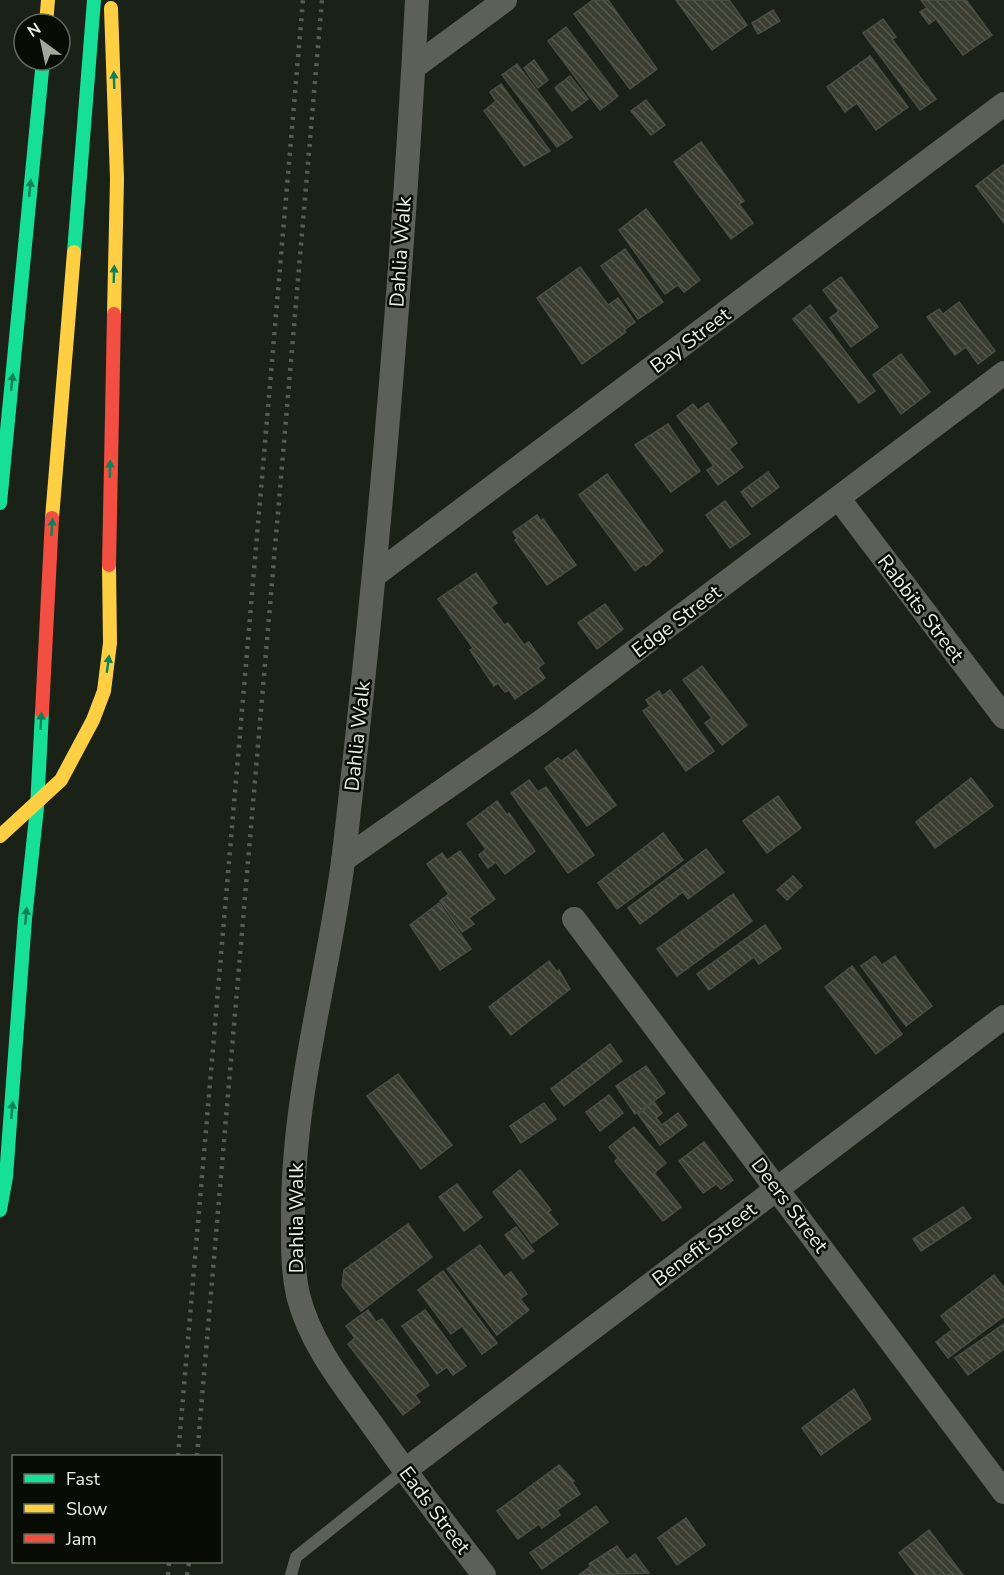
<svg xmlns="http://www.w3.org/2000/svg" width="1004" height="1575" font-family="'Nunito Sans',sans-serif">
  <defs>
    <pattern id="building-back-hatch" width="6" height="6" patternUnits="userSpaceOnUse" patternTransform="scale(1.5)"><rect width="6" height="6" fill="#3a3d30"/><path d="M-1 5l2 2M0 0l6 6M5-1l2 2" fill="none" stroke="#565a4e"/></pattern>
  </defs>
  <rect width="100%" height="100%" fill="#1a2116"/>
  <g fill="url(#building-back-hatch)" stroke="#4a4e43" stroke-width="1.5">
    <path d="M593,0H608L657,69L630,89L574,14Z"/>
    <path d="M676,0H729L747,25L712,50Z"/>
    <path d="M921,0H966L992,35L963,55L936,19L929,24L920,12L927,8Z"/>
    <path d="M773,10L780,21L758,34L752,23Z"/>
    <path d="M883,19L896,37L892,39L936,99L920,110L863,33Z"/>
    <path d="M566,27L618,96L600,110L548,41Z"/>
    <path d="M870,56L908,107L876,130L857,103L845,112L827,87Z"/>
    <path d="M534,60L548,80L538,88L524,68Z"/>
    <path d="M517,64L572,137L557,147L502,75Z"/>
    <path d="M570,76L588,99L572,111L555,88Z"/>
    <path d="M501,84L550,151L524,166L484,111L496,101L490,92Z"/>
    <path d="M646,100L665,125L651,135L631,111Z"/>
    <path d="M701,142L744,201L739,204L753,223L731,239L674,162Z"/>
    <path d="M1003,165L1004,167V223L976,186Z"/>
    <path d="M646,209L700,280L684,292L678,285L665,294L619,230Z"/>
    <path d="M625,249L663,302L638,319L601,266Z"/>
    <path d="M580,267L608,305L618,298L635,322L624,330L626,332L582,364L537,298Z"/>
    <path d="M841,277L878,327L851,347L830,318L839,311L823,290Z"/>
    <path d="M959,302L995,351L978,364L966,347L955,355L927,317L939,309L943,314Z"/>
    <path d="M810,305L875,391L859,403L793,319Z"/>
    <path d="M901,354L930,392L901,414L873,375Z"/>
    <path d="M708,403L737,443L729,449L743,467L718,485L707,470L714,466L677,416L693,404L698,410Z"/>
    <path d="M668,424L700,471L671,492L635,445Z"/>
    <path d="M768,472L779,487L752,507L741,492Z"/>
    <path d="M607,474L663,551L646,566L644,564L635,571L579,495Z"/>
    <path d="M725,501L750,534L730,548L706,515Z"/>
    <path d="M537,515L541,521L543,519L576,565L547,585L515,540L517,538L513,532Z"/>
    <path d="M476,573L497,603L491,607L504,625L508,623L524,645L529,642L544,663L538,668L545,678L515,699L509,690L505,692L498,683L494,686L470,650L473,648L438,599Z"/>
    <path d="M605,604L623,629L597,649L578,623Z"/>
    <path d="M702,666L747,725L722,745L705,723L712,718L683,680Z"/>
    <path d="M670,690L714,751L686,771L643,711L650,706L646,700L659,691L662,696Z"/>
    <path d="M576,750L616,805L587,826L545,768L558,758L561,761Z"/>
    <path d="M971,778L993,806L935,848L916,822Z"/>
    <path d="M529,780L538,792L546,787L594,855L568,873L511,793Z"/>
    <path d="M778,796L801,828L767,853L743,821Z"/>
    <path d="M497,801L507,815L509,813L535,851L505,874L496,862L488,868L479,855L486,849L467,824Z"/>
    <path d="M663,833L683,860L617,909L598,883Z"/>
    <path d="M706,849L724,872L688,899L683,892L640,924L628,908Z"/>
    <path d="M460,851L495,899L469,918L474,924L462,932L440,901L449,894L427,864L442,853L447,860Z"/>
    <path d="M793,876L802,886L787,900L777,890Z"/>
    <path d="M733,894L752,921L677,976L657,949Z"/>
    <path d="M439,903L471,949L440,970L410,925Z"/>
    <path d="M765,925L781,948L759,964L754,957L709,990L697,974Z"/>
    <path d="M875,956L882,965L895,956L932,1006L906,1026L861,966Z"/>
    <path d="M549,961L557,972L559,970L570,989L511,1035L489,1007Z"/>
    <path d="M852,966L902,1034L876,1054L825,987Z"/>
    <path d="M610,1044L622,1061L564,1106L551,1089Z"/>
    <path d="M646,1066L665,1093L635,1114L616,1086Z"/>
    <path d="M398,1074L452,1145L421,1169L367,1096Z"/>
    <path d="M609,1095L623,1113L600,1131L586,1112Z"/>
    <path d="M654,1102L662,1113L656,1118L662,1125L678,1113L687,1125L660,1145L638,1114Z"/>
    <path d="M544,1103L556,1119L521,1143L510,1126Z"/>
    <path d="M634,1127L666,1163L654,1173L681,1207L663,1221L615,1161L618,1158L609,1147Z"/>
    <path d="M704,1142L733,1180L721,1189L716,1184L703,1193L679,1161Z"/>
    <path d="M520,1170L551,1210L548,1212L558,1224L532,1243L493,1192Z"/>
    <path d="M457,1184L482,1217L464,1231L439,1197Z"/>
    <path d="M963,1207L971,1218L921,1251L913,1239Z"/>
    <path d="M408,1224L432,1257L361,1311L342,1286L344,1270Z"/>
    <path d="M516,1227L534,1251L523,1259L505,1235Z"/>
    <path d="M480,1245L504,1277L511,1272L527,1294L520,1299L529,1310L497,1335L447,1269Z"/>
    <path d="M443,1271L497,1343L482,1354L462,1326L451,1334L418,1290Z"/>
    <path d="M994,1275L1004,1288V1316L948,1358L936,1342L952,1330L941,1316Z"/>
    <path d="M368,1310L376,1322L382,1319L429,1385L415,1395L420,1402L403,1415L348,1344L355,1338L346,1326Z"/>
    <path d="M425,1310L466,1366L453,1375L447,1367L437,1374L402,1326Z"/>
    <path d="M1004,1324V1349L968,1375L955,1358Z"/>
    <path d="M854,1389L871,1419L821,1455L802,1428Z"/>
    <path d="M559,1465L574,1481L572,1482L580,1494L557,1510L560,1515L542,1528L539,1524L518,1539L497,1511Z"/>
    <path d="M596,1506L608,1522L542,1569L530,1553Z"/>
    <path d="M686,1518L705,1545L677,1565L658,1538Z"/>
    <path d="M929,1530L963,1575H916L899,1553Z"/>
    <path d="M617,1546L627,1560L635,1554L649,1573L579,1575L591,1566L589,1564Z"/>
  </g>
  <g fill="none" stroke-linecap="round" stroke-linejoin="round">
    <path stroke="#5b6158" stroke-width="12" d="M291,1575L296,1557L404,1471"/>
    <g stroke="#5b6158" stroke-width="24">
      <path d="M417,0C402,285 377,570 344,854C329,974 293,1091 293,1213C293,1240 292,1268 298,1295C310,1343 342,1383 371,1423C407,1474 445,1525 484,1575"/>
      <path d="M414,67L505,0"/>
      <path d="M839,499L1004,717"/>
      <path d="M375,575L1004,104"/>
      <path d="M343,860L542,721L1004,373"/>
      <path d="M574,919L1004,1492"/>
      <path d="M404,1471L1004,1017"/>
    </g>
    <g stroke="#16e098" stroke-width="14">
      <path d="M74,252L94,0"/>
      <path d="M0,503L43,60"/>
      <path d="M0,1210L6,1177L25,919L37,808L42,712"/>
    </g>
    <g stroke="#ffcf43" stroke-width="14">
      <path d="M111,8L117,179L114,314"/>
      <path d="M46,24L48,0"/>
      <path d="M52,518L74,252"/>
      <path d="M0,836L61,780L93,720L104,691L110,643L109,565"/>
    </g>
    <g stroke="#f24e42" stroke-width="14">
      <path d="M109,565L114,314"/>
      <path d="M42,712L52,518"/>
    </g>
    <g stroke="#575c54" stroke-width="4.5" stroke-dasharray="3 6" stroke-linecap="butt">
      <path d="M178,1456L303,0"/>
      <path d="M197,1456L322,0"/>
      <path d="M168,1575L169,1562"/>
      <path d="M187,1575L189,1562"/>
    </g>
  </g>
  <defs><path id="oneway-solid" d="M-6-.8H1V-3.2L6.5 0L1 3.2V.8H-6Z" transform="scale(1.5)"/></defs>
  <g fill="#0f8156">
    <use href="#oneway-solid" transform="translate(114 80) rotate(-92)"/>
    <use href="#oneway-solid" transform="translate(30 188) rotate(-84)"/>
    <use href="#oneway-solid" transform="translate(114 274) rotate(-88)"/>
    <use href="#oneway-solid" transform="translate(12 382) rotate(-84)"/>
    <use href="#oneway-solid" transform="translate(110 469) rotate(-89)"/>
    <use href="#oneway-solid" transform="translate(52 527) rotate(-86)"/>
    <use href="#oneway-solid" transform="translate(108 664) rotate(-82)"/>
    <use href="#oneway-solid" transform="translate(41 721) rotate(-87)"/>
    <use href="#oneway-solid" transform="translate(26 916) rotate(-85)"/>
    <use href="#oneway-solid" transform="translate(12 1110) rotate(-85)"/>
  </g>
  <g text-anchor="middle" stroke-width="5" stroke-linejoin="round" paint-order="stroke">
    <g font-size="20" fill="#e9f1e4" stroke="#070c05">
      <text transform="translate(400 252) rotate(-86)" y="7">Dahlia Walk</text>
      <text transform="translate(690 340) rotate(-37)" y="7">Bay Street</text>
      <text transform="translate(921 608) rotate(53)" y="7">Rabbits Street</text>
      <text transform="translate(676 621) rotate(-37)" y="7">Edge Street</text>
      <text transform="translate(357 736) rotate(-84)" y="7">Dahlia Walk</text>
      <text transform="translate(790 1205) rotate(53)" y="7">Deers Street</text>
      <text transform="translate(296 1218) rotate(-90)" y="7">Dahlia Walk</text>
      <text transform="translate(704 1244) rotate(-37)" y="7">Benefit Street</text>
      <text transform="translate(435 1510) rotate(53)" y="7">Eads Street</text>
    </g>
  </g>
  <rect x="12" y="1455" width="210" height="108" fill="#070c05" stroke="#61685e" stroke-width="1.5"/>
  <rect x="24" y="1474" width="30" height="9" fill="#16e098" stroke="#61685e" stroke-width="1.5"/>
  <text x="66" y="1485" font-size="18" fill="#e9f1e4">Fast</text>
  <rect x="24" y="1504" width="30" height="9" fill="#ffcf43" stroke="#61685e" stroke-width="1.5"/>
  <text x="66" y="1515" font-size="18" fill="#e9f1e4">Slow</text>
  <rect x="24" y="1534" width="30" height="9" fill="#f24e42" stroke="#61685e" stroke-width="1.5"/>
  <text x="66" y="1545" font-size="18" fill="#e9f1e4">Jam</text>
  <g transform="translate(42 42) rotate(327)"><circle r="28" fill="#070c05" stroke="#61685e" stroke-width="1.5"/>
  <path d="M0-4.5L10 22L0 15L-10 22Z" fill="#a1a89c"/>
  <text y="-9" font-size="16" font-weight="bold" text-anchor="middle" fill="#e9f1e4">N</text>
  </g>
</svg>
